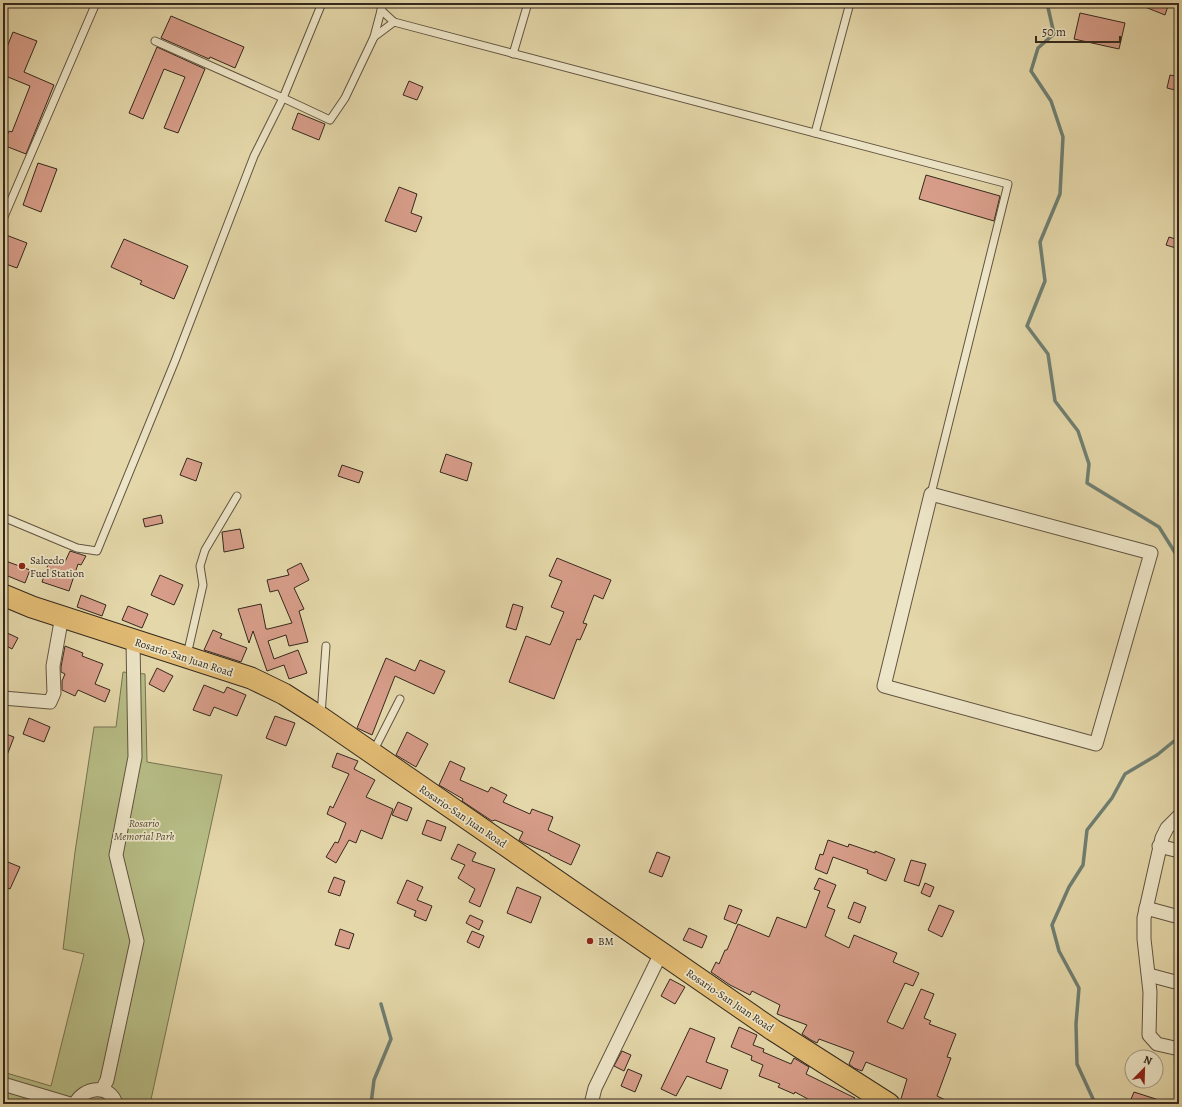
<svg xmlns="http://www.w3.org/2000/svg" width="1182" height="1107" font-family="Alegreya,serif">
  <rect width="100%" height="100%" fill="#e4d7a9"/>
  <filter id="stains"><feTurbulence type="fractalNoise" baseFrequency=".005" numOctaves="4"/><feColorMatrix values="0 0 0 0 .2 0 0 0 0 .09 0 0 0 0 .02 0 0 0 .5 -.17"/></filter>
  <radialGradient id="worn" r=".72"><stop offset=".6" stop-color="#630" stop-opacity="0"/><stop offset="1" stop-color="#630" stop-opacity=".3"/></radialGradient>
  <path fill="#b7bd86" stroke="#767352" d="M123,672L145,674L147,762L222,775L150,1104H3V1072L51,1086L84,954L63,949L75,852L94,727H116Z"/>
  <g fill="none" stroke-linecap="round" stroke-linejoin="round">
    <g stroke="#6f7f73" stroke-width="3.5">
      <path d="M1047,3L1054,34L1038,48L1031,71L1051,101L1063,137L1060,194L1040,242L1045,281L1027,326L1048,354L1055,401L1078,431L1089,464L1087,483L1159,527L1179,559"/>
      <path d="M371,1104L374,1080L391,1039L381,1004"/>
      <path d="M1092,1104L1094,1101L1077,1064L1076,1024L1079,988L1059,951L1052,925L1069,887L1083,865L1087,830L1112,798L1125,774L1157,755L1179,737"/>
    </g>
  </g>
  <g fill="#d79d89" stroke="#35291e">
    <path d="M1135,3H1169L1165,15Z"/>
    <path d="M1080,13L1125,23L1119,49L1074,39Z"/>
    <path d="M171,16L244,47L235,68L210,57L209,59L161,38Z"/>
    <path d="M13,32L37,41L24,72L54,85L26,154L3,145L9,131L12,132L30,86L3,75V57Z"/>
    <path d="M157,47L205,69L178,133L164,128L185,77L164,69L143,119L129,113Z"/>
    <path d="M1170,75L1179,77V91L1167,88Z"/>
    <path d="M409,81L423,87L417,100L403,95Z"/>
    <path d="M298,113L325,124L319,140L292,129Z"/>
    <path d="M38,163L57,169L41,212L23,205Z"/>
    <path d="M926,175L1000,196L994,221L919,199Z"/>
    <path d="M399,187L417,194L411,213L422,217L416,232L385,221Z"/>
    <path d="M6,235L27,243L17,268L3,263V242Z"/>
    <path d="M1169,237L1179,240V249L1166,245Z"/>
    <path d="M124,239L188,266L174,299L140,284L142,281L111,267Z"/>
    <path d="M446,454L472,463L467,481L440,472Z"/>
    <path d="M187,458L202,463L196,481L180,475Z"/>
    <path d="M342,465L363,472L359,483L338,476Z"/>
    <path d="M161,515L163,523L145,527L143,519Z"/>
    <path d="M240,529L244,548L224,552L222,532Z"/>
    <path d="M70,551L86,556L81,565L78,564L69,591L42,582L50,559L64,564Z"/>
    <path d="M557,558L611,580L603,599L594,595L583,623L587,624L580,640L577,639L554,699L509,682L526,636L550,645L564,612L551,607L562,581L549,576Z"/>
    <path d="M3,560L30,570L25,583L3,574Z"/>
    <path d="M301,563L309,580L294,588L304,609L299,611L308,642L289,646L286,635L268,641L274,659L298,650L307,673L289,679L284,665L267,671L253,631L249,643L238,609L261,604L266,629H268L292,623L278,590L270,592L267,580L289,575L287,570Z"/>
    <path d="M160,575L183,585L174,605L151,595Z"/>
    <path d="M81,595L106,605L102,616L77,607Z"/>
    <path d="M513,604L523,607L516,630L506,627Z"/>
    <path d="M128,606L148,614L142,628L122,620Z"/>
    <path d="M213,630L222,634L220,638L247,648L241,662L204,650Z"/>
    <path d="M3,631L18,638L12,649L3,644Z"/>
    <path d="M65,646L83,653L82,656L103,664L95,684L110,690L105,702L78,690L75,696L62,690V681L65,674L61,672V667Z"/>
    <path d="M386,658L415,671L420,660L445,671L434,694L395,676L372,735L357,728Z"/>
    <path d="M157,668L173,676L164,692L149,684Z"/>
    <path d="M204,685L224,693L227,687L246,695L237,716L214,707L210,716L193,710Z"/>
    <path d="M275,716L295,723L286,746L266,738Z"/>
    <path d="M29,718L50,727L44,742L23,734Z"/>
    <path d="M407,732L428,744L416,767L396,755Z"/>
    <path d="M3,733L14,737L4,763H3Z"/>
    <path d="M337,753L358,761L354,769L375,780L366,797L393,809L382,839L361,830L356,843L349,840L336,863L326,857L335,842L338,843L346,823L327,814L330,806L333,808L349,774L332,767Z"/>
    <path d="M450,761L465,768L460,780L488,792L491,787L507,795L503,802L530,814L532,809L553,817L548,830L580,845L571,865L550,855V854L524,843L519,840L523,832L495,820L492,821L462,801L463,799L439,785Z"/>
    <path d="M398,802L412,808L407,821L392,815Z"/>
    <path d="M427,820L446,827L441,841L422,834Z"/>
    <path d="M828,840L848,847L849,844L875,853V851L895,859L886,881L867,873L868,870L833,857L827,874L815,869L820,854L823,855Z"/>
    <path d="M458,844L476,853L472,861L495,869L480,907L469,902L475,889L458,878L465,865L451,859Z"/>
    <path d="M657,852L670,857L662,877L649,872Z"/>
    <path d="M3,860L20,867L10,889L3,886Z"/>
    <path d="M911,860L926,864L919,886L904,881Z"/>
    <path d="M334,877L345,881L340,896L328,892Z"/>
    <path d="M819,878L836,885L827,907L835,910L825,936L849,948L854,935L897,953L893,962L919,973L913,986L905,983L887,1022L903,1029L921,989L934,994L924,1018L931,1021L929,1024L956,1034L947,1057L951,1058L937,1096L954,1104H907L900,1102L907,1079L866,1062L862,1071L854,1068L849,1064L854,1052L819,1039L817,1043L811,1040L802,1034L807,1025L777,1014L780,1005L752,991L750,995L730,985L711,972L716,962L719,964L725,950H727L738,924L769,937L777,917L806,928L820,891L814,889Z"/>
    <path d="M407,880L423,887L417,900L432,906L426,921L414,916L416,911L397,903Z"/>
    <path d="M925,883L934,887L930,897L921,893Z"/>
    <path d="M517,887L541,897L531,923L507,913Z"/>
    <path d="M854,902L866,907L860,923L848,918Z"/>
    <path d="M729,905L742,910L736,924L724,919Z"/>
    <path d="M939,905L954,911L942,937L928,930Z"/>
    <path d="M470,915L483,921L479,930L466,923Z"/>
    <path d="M689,928L707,936L702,948L683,940Z"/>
    <path d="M340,929L354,934L349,949L335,945Z"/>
    <path d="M472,931L484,936L479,948L467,942Z"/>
    <path d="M670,979L685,987L675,1004L661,996Z"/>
    <path d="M739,1027L757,1035L753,1045L764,1049L763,1052L791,1064L794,1058L809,1067L806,1074L855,1098L852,1104H817L795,1092L794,1094L778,1087L780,1084L759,1076L763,1065L751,1060L752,1056L731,1047Z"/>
    <path d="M690,1028L715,1038L706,1062L728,1070L721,1089L687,1076L676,1096L661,1089Z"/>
    <path d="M622,1051L631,1055L624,1071L614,1066Z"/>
    <path d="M628,1069L642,1075L635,1092L621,1086Z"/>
    <path d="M1134,1092L1165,1102V1104H1129Z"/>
  </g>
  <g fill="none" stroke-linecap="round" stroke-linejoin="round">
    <g stroke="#615441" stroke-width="9">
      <g id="lane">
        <path d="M381,10L394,22"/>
        <path d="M374,37L383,3"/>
        <path d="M155,41L283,98L322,3"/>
        <path d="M513,54L528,3"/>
        <path d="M815,133L850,3"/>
        <path d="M3,219L96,3"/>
        <path d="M3,517L77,548L97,551L175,361L254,156L283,98L330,120L345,98L374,37L394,22L1008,184L931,494"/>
        <path d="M187,655L203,585L200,566L205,550L237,496"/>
        <path d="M321,715L326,646"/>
        <path d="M373,752L400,699"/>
      </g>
    </g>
    <g stroke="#615441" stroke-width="15">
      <g id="street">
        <path d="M931,494L1151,553L1096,744L884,686Z"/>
        <path d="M3,698L50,702L54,693L53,666L62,616"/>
        <path d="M1179,816L1167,828L1162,838L1144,918V939L1150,992L1149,1035L1157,1044L1179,1049"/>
        <path d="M1159,846L1179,851"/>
        <path d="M1146,908L1179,917"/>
        <path d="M1149,975L1179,983"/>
        <path d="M3,1084L70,1104"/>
        <path d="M102,1090L107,1080L137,941L116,855L135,757L133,641"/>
        <path d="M75,1104C83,1087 110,1083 116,1104"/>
        <path d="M591,1104L595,1088L661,953"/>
      </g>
    </g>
    <g stroke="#35291e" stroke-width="23">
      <path id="primary" d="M3,595L32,607L251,678L284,694L320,717L773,1030L889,1104"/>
    </g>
    <use href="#lane" stroke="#ede5c7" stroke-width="7"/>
    <use href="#street" stroke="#ede5c7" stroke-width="13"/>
    <use href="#primary" stroke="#e2bc74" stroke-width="21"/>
  </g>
  <g fill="#8f2418" stroke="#ede5c7" stroke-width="1.5">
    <circle cx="22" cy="566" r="4"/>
    <circle cx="590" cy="941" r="4"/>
  </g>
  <g text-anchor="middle" stroke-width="3.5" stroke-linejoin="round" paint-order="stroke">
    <g font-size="11" fill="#35291e" stroke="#ede5c7" text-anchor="start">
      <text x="30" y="564">Salcedo<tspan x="30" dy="13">Fuel Station</tspan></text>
      <text x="598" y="945">BM</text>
    </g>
    <g font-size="11" fill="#35291e" stroke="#ede5c7">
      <text transform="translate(184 657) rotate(18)" y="4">Rosario-San Juan Road</text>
      <text transform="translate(463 816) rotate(34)" y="4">Rosario-San Juan Road</text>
      <text transform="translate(730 1000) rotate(34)" y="4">Rosario-San Juan Road</text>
    </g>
    <g font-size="11" font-style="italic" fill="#564e38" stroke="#ede5c7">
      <text x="144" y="827">Rosario<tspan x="144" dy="13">Memorial Park</tspan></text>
    </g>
  </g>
  <rect width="1182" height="1107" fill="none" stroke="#e4d7a9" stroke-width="16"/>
  <rect x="4" y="4" width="1174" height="1099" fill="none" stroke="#35291e" stroke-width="2"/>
  <rect x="8" y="8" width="1166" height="1091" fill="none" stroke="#35291e"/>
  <g transform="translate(1144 1069) rotate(23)"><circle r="19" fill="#ede5c7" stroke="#a39a83"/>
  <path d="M0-3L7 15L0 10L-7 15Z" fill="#8f2418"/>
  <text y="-6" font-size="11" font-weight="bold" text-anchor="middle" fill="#35291e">N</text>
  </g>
  <path d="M1036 36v6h84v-6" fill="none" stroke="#35291e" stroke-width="2"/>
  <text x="1042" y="36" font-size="12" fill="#35291e" stroke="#ede5c7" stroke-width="3" paint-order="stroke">50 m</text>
  <rect width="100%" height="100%" filter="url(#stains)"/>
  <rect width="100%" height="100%" fill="url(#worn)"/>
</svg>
